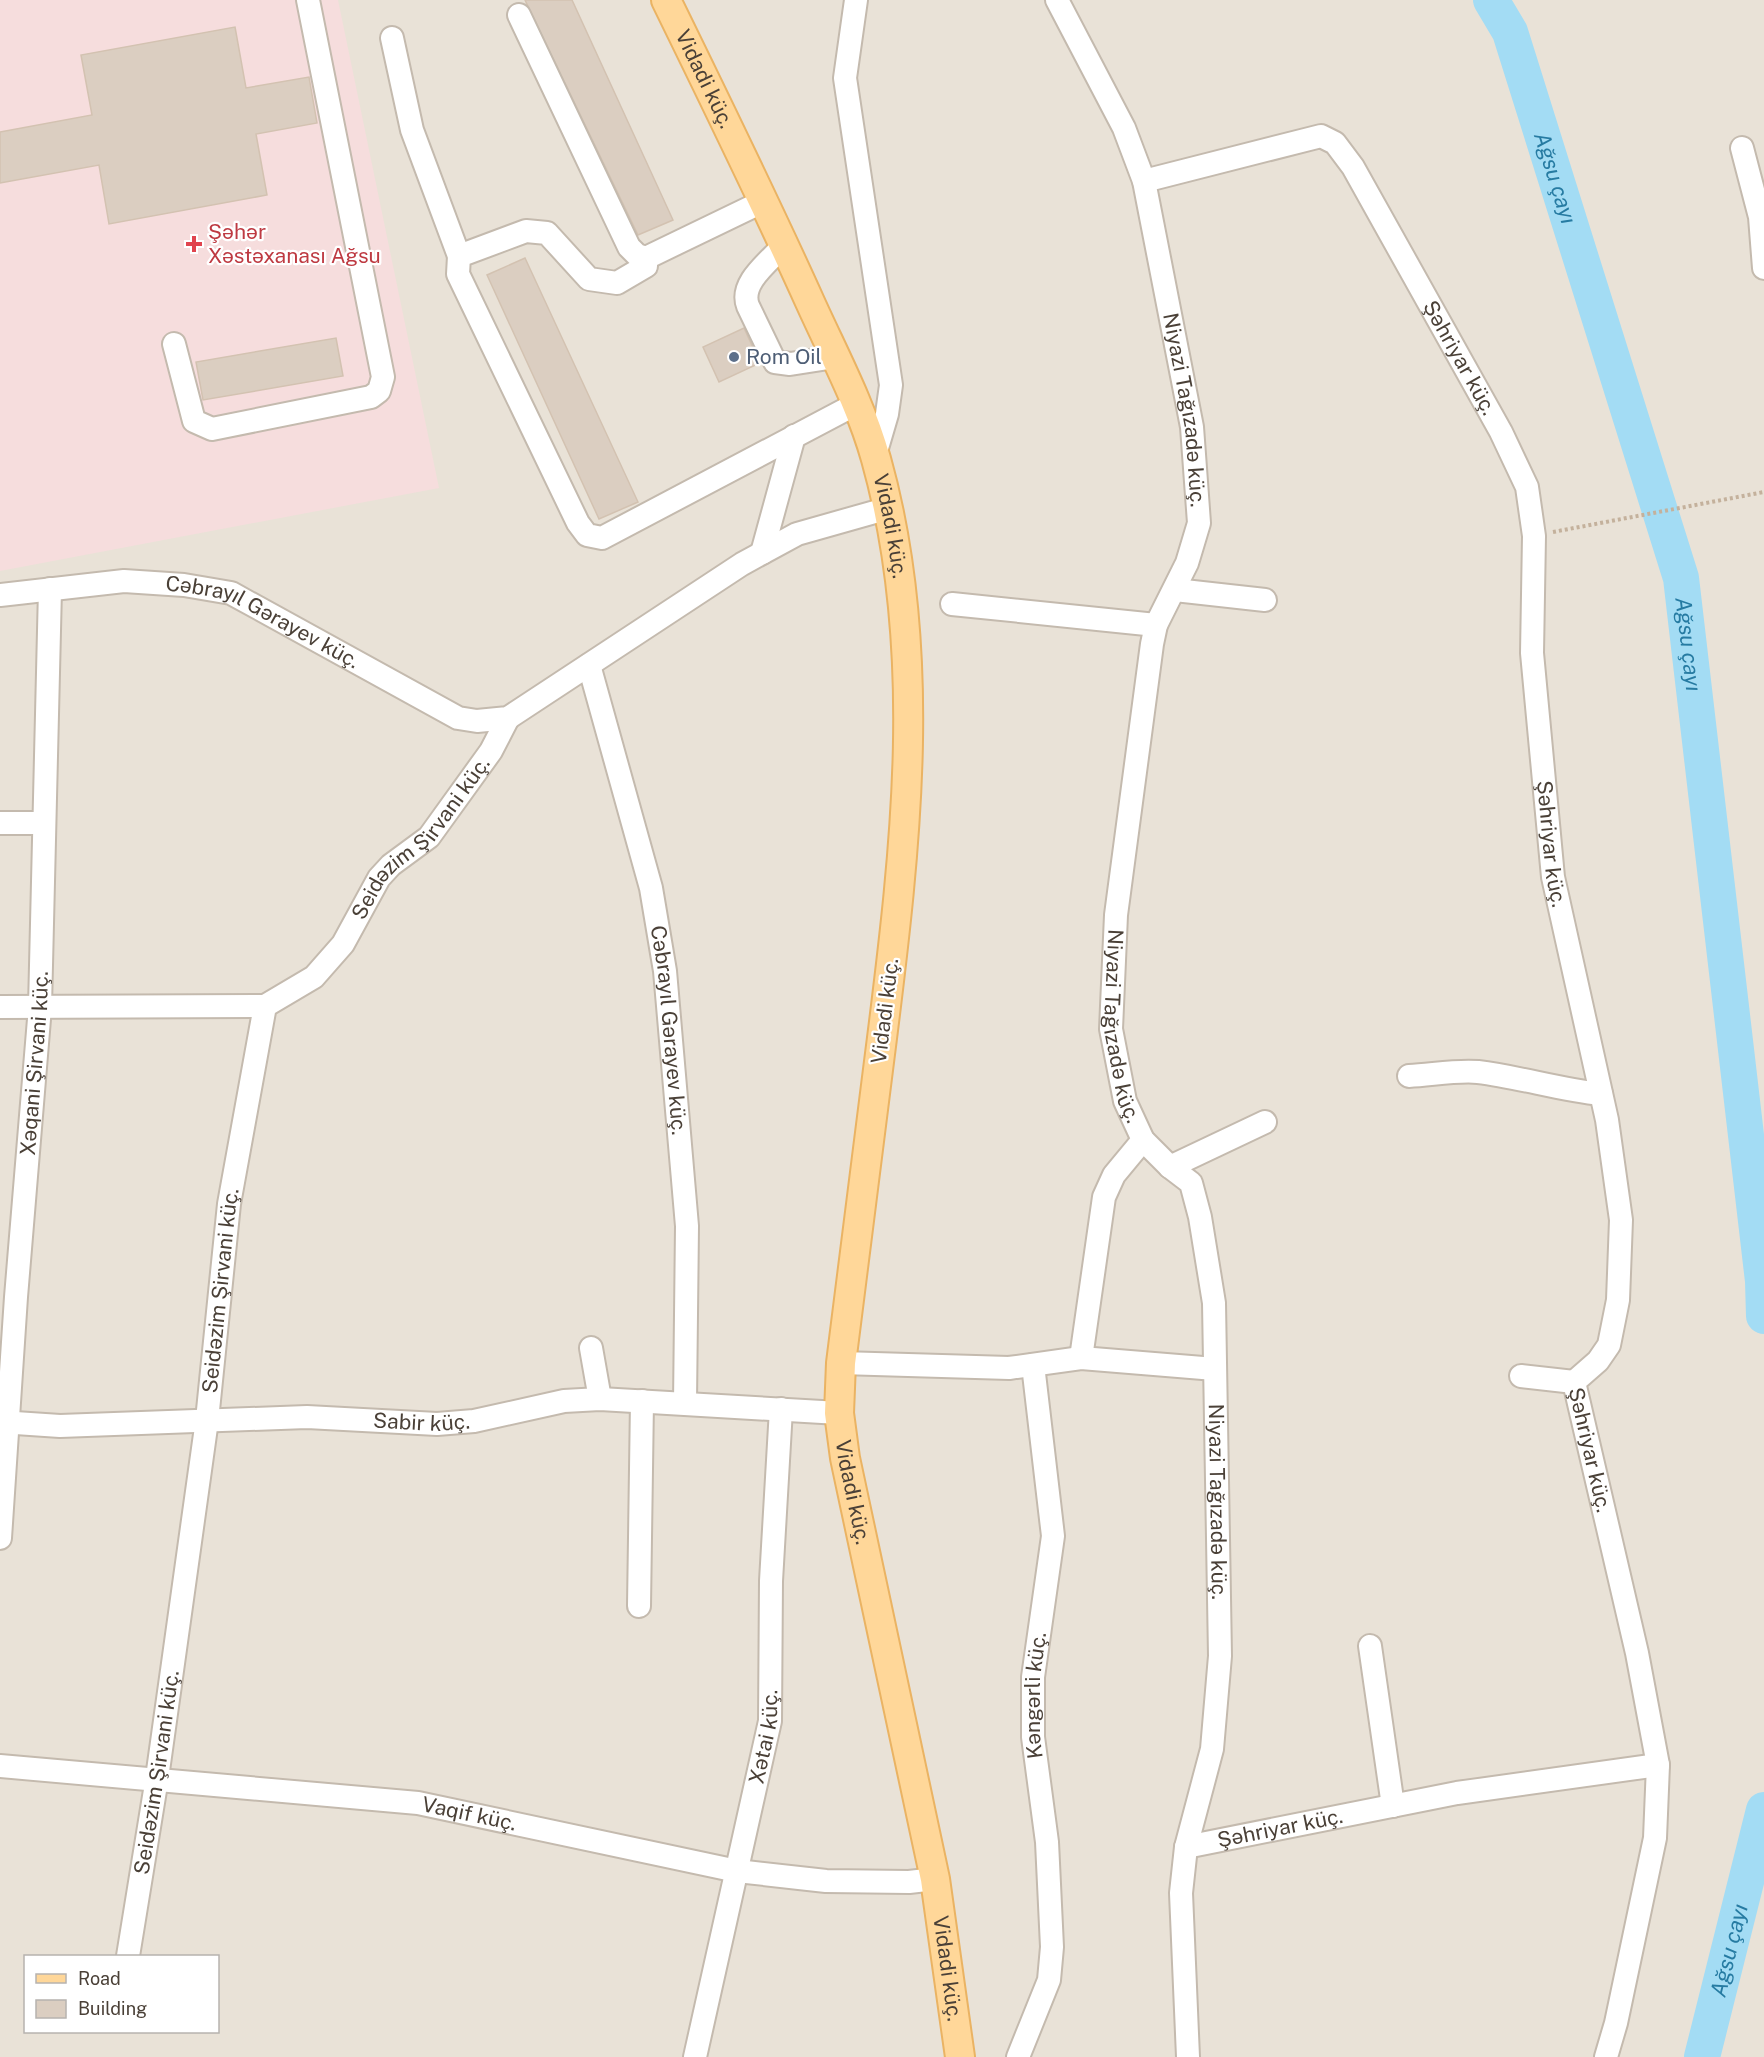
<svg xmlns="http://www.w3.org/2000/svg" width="1764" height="2057" font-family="'Public Sans',sans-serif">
  <rect width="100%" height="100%" fill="#f5f0e9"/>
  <path fill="#e9e2d7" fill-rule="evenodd" d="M0,0H1764V2057H0ZM26,1956H218V2032H26Z"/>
  <path fill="#f6dddd" d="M0,0H338L439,488L0,571Z"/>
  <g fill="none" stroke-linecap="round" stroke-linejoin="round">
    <g stroke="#a3dcf4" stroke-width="36">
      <path id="s1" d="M1491,0L1510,32L1681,578L1763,1281L1764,1316"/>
      <path id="s2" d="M1702,2057L1764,1810"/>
    </g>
  </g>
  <g fill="#dbcec1" stroke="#d3c2b1" stroke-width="1.5">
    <path d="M525,0H572L673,220L638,235Z"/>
    <path d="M235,27L246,88L309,77L317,123L256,134L267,195L109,224L99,165L0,183V132L92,115L81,55Z"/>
    <path d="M525,258L638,502L599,519L487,275Z"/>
    <path d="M744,328L760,363L719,382L703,347Z"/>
    <path d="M336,338L343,376L203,400L196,362Z"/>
  </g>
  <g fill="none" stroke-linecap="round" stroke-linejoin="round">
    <g stroke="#c4baae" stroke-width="26">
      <g id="minor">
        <path d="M856,0L845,78L891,385L887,414L875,455"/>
        <path id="s3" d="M1057,0L1124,128L1144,181L1192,427L1199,523L1187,563L1156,625L1152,644L1116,915L1111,1029L1125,1101L1143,1140L1170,1167L1191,1183L1200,1217L1214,1303L1220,1656L1212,1749L1186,1847L1181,1893L1188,2057"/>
        <path d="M519,15L629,247L637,255L646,258L764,201"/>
        <path d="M392,38L412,130L459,256"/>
        <path d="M1742,148L1760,217L1764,268"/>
        <path id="s4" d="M1144,181L1321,136L1335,143L1353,167L1501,432L1527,487L1534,536L1532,653L1553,877L1607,1120L1621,1220L1618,1300L1609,1345L1598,1361L1574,1382L1637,1653L1658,1765L1655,1838L1616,2023L1606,2057"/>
        <path d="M784,245C769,262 739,283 748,306L775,362L790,364L835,357"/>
        <path d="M646,258V266L617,283L589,279L547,233L526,231L459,256L458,274L578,523L587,535L602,538L856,404"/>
        <path d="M174,344L194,421L212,429L371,397L379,391L383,377L308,0"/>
        <path d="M762,553L794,436"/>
        <path d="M1175,590L1265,600"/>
        <path id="s5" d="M0,595L124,581L184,585L231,593L458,718L477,721L508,718L742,564L797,534L889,508"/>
        <path d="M952,604L1156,625"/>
        <path id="s6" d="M589,665L651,888L665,971L687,1226L685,1403"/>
        <path d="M0,823H44"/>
        <path d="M0,1007L265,1006"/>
        <path d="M1409,1076C1431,1075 1456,1070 1478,1072C1520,1077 1560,1090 1601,1094"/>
        <path d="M1170,1167L1265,1122"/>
        <path d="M591,1348L600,1399"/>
        <path d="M1081,1358L1104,1197L1114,1175L1143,1140"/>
        <path d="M841,1363L1009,1368L1081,1358L1215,1369"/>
        <path d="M1521,1376L1574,1382"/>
        <path id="s7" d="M0,1422L60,1426L307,1417L437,1424L474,1421L564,1401L600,1399L839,1413"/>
        <path id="s8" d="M0,1538L16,1297L40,1007L50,589"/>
        <path d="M639,1606L642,1401"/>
        <path d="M1370,1646L1393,1806"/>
        <path id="s9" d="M0,1766L418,1803L737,1871L826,1881L909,1882L935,1879"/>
        <path id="s10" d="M1186,1847L1457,1793L1658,1765"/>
        <path id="s11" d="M128,1956L157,1778L207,1420L229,1204L265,1006L314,977L343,944L379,878L391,865L429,837L491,751L508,718"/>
        <path id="s12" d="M695,2057L770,1721L771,1581L781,1409"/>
        <path id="s13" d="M1018,2057L1049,1980L1052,1947L1047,1842L1033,1737V1677L1053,1536L1033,1365"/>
      </g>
    </g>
    <g stroke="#eab363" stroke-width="32">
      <g id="major">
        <path id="s14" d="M666,0C715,100 764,200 810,302C833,353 861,405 876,459C929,648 906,847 882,1038C868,1146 855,1255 841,1363L839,1413L845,1458L935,1879L960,2057"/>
      </g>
    </g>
    <path stroke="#c4b19c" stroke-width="4" stroke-dasharray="3 3" stroke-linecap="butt" d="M1553,532L1764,492"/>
    <use href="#minor" stroke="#fff" stroke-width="22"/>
    <use href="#major" stroke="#ffd799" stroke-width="28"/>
  </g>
  <path fill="#e0444e" stroke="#fff" stroke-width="2" d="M191 235h6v6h6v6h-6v6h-6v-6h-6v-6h6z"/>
  <circle fill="#5c6f8a" stroke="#fff" stroke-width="2" cx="734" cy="357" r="6"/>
  <g text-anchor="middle" stroke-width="4.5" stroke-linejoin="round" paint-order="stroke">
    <g font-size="21" fill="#4a4037" stroke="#fff">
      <text dy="7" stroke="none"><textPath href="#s14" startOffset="88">Vidadi küç.</textPath></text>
      <text dy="7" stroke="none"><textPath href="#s4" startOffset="447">Şəhriyar küç.</textPath></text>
      <text dy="7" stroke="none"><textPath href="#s3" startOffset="434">Niyazi Tağızadə küç.</textPath></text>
      <text dy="7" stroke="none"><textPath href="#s14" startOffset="574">Vidadi küç.</textPath></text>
      <text dy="7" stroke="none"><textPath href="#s5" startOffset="272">Cəbrayıl Gərayev küç.</textPath></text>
      <text dy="7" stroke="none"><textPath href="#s11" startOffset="1194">Seidəzim Şirvani küç.</textPath></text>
      <text dy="7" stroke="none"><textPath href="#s4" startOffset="951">Şəhriyar küç.</textPath></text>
      <text transform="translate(885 1011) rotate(-83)" y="7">Vidadi küç.</text>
      <text dy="7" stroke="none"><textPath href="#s3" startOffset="1064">Niyazi Tağızadə küç.</textPath></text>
      <text dy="7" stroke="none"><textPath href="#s6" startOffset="375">Cəbrayıl Gərayev küç.</textPath></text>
      <text dy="7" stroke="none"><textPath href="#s8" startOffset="476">Xəqani Şirvani küç.</textPath></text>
      <text dy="7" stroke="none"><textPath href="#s11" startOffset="672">Seidəzim Şirvani küç.</textPath></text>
      <text dy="7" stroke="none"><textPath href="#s7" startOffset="422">Sabir küç.</textPath></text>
      <text dy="7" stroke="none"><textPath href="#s4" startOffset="1581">Şəhriyar küç.</textPath></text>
      <text dy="7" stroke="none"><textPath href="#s14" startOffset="1546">Vidadi küç.</textPath></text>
      <text dy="7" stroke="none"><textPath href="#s3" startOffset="1568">Niyazi Tağızadə küç.</textPath></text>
      <text dy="7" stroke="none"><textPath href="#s13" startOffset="369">Kəngərli küç.</textPath></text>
      <text dy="7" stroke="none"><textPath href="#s12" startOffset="328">Xətai küç.</textPath></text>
      <text dy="7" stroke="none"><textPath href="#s11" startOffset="186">Seidəzim Şirvani küç.</textPath></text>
      <text dy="7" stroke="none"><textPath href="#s9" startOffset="472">Vaqif küç.</textPath></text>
      <text dy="7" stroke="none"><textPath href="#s10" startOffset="96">Şəhriyar küç.</textPath></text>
      <text dy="7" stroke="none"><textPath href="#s14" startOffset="2032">Vidadi küç.</textPath></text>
    </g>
    <g font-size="21" fill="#be3a42" stroke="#fff" text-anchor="start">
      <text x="208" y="239">Şəhər<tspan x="208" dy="24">Xəstəxanası Ağsu</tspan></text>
    </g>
    <g font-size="21" fill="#4e5e75" stroke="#fff" text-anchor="start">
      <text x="746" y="364">Rom Oil</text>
    </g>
    <g font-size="22" font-style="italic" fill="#267ba2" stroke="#fff">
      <text dy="8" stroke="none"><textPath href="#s1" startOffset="190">Ağsu çayı</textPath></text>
      <text dy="8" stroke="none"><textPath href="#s1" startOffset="676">Ağsu çayı</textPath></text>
      <text dy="8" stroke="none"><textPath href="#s2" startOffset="110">Ağsu çayı</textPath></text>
    </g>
  </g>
  <rect x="24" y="1955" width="195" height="78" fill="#ffffff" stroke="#b7b3af" stroke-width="1.5"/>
  <rect x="36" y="1974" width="30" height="9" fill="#ffd799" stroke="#b7b3af" stroke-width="1.5"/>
  <text x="78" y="1985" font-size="18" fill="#4a4037">Road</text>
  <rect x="36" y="2000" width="30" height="18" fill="#dbcec1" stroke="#b7b3af" stroke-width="1.5"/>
  <text x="78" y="2015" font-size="18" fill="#4a4037">Building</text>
</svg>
